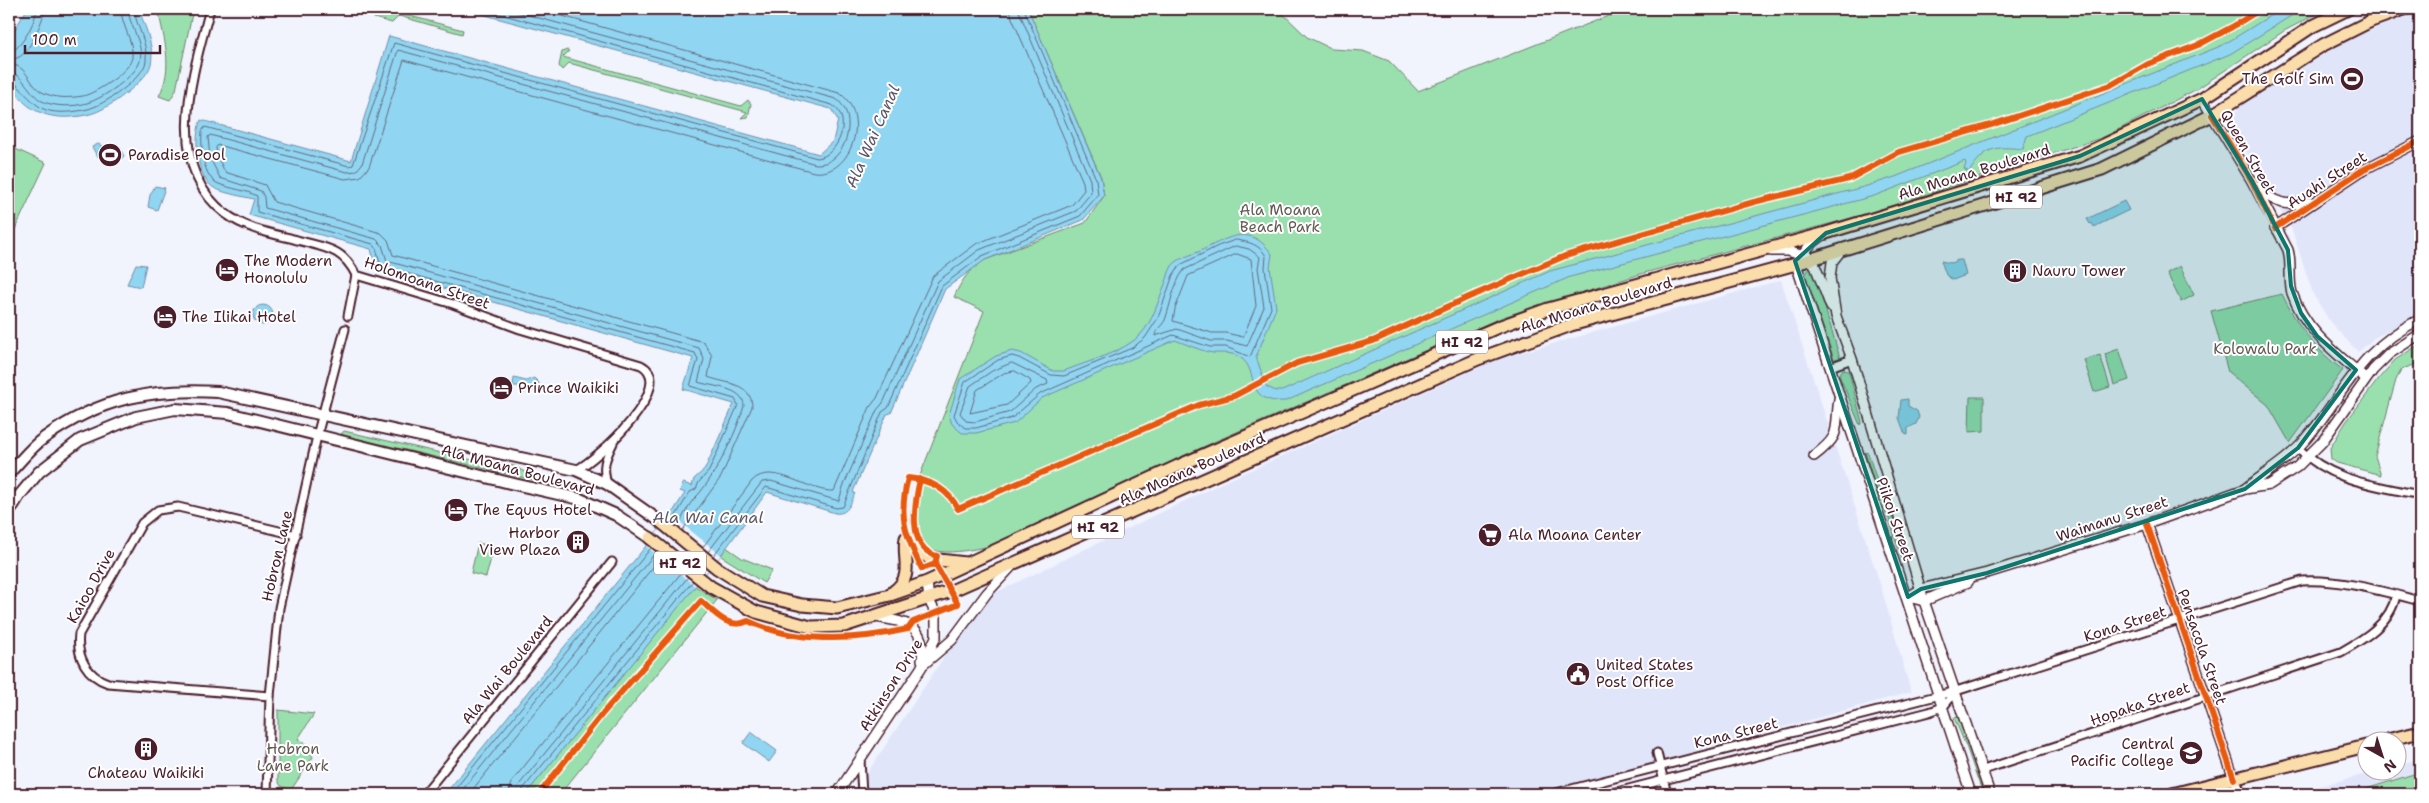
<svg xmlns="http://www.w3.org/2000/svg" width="2429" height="803" font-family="'Shantell Sans',sans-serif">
  <rect width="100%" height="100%" fill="#f1f3fd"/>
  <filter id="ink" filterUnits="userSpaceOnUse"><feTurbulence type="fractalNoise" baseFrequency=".02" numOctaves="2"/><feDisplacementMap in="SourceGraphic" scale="10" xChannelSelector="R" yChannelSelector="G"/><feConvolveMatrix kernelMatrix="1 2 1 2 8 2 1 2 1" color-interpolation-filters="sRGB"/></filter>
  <g filter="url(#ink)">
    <g fill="#e0e5fa">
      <path d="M2420,9V314L2374,338L2358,352L2330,322L2313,294L2292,230L2231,126L2238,108L2340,44Z"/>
      <path d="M1781,280L1881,587L1911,692L1541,794H865L864,778L946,654L995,593L1222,483L1487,364L1513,355Z"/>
      <path d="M2420,759V794H2288L2378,771L2396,770L2397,765Z"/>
    </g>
    <g fill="#99e0ae" stroke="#72806c">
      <path d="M158,9H193L176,90L170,100L159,96C174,67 164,40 158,9Z"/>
      <path d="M368,9H392L391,11L463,30L462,34L399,16L392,23L374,18Z"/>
      <path d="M1028,9H1278L1307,37L1332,49L1363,51L1389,61L1418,91L1626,9H2326L2284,31L2197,89L2104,137L1863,215L1644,273L1503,317L1216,441L986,547C959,552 915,562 911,523C910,513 913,501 914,491L984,311L954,297C962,280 968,270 985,260L1085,223L1104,196L1101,177Z"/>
      <path d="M567,50L569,51L563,57L741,106L748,100L751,104L748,117L741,118L747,112L569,63L562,70L559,66L562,52Z"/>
      <path d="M9,146L46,163L11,238L9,237Z"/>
      <path d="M2180,266L2194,295L2181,302L2167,273Z"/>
      <path d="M1809,269H1812L1817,281L1840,358L1834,359L1805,275Z"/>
      <path d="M2282,294C2297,325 2315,350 2343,370L2290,443L2268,405L2228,372L2211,311Z"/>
      <path d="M2420,344V363L2402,369L2396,380L2375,456L2381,475L2337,463L2331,459L2330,448L2346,422L2380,377L2395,360Z"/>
      <path d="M2119,349L2129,380L2114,385L2105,354Z"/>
      <path d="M2100,355L2110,387L2094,392L2084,360Z"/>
      <path d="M1843,369L1849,372L1862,422L1860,425L1839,375Z"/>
      <path d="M1970,397H1984V431L1969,432Z"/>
      <path d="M344,431L467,459L514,466L523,471L577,484L563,487L346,436L341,434Z"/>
      <path d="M1865,452L1868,453L1879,487L1889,507L1907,561L1903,563L1888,516L1879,501Z"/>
      <path d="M478,543L494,547L486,577L471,573Z"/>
      <path d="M726,547L742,558L772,570L764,583L721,556Z"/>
      <path d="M695,586L717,600L560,794H526Z"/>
      <path d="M278,710L314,714L298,739L305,744L313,757L291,790L281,786L278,781Z"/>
      <path d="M1961,716L1986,794H1983L1966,746L1954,718Z"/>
      <path d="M2420,772V794H2350Z"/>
    </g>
    <g fill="#90d6f2" stroke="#748da2">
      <path d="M27,9H139C144,25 155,47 151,64C149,74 136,85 129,91C119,99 103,111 90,114C39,127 2,100 9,47C10,34 21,20 27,9Z"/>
      <path d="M463,9H1028L1101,178L1104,196L1083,220L985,260L945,289L891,413L887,414L853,492L855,493C851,503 848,515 835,513L767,492L721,555L526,794H445L671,515L685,493L680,491L683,483L692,486L694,479L705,469L734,404L683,389L693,358L376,269L371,249L249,215L254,199C241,196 227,194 216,189C196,180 193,136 201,120L351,161L389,36L819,154L833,141L838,120L831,109Z"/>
      <path d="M2281,9H2302L2230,54L2027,136L2023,149C1993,146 1986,147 1969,172L1964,169L1966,164L1965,161L1874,196L1570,277L1286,401C1243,404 1260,371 1241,358C1230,350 1219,355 1208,352C1197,349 1186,344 1175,340L1042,398L1015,423L976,433H962L952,424L949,415L960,379L996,356L1012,351L1021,353L1053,371H1064C1086,362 1124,352 1140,335C1153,322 1158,301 1165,284C1168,278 1168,272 1172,266C1178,258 1189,256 1198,252C1227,239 1248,221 1272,254L1270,267L1276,308L1256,357L1267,387L1276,391H1282L1550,271L1867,186L1895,177L2223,45Z"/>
      <path d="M98,144L106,148L117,144L124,156L115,165L112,164L109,160L97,156L92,147Z"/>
      <path d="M155,186L165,188L157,210L148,207L150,195Z"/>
      <path d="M2124,201L2129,210L2094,227L2092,223L2090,224L2087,219Z"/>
      <path d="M1958,260H1962L1966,275L1953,280L1946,275L1941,261L1951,263Z"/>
      <path d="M136,264L146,265L141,287L127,284Z"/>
      <circle cx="263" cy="315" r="10"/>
      <path d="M514,378L526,381L534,378L539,383V388L532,392L527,390L523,394L520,386H513Z"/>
      <path d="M1908,399V406L1917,411L1919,417L1916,424L1908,428V435L1905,434L1899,418L1901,400Z"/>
      <path d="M751,732L777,751L769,762L743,743Z"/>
    </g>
    <path fill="#f1f3fd" d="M671,515L721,555L695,586L646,546Z"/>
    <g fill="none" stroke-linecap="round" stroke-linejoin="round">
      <g stroke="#66687b" stroke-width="1">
        <path d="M482,9L832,105C853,117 839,156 817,158L394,43L353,165L349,166L205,127L202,131C201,146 202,178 219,184C231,189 246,190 257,196V212L373,244L376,248L381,266L695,353L698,360L690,386L735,399L738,405L709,471L699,482L696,489L690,492L672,522"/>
        <path d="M506,9L836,99C860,115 846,166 816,164L398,50L362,164L356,171L347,172L210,135L208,137L210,158L220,178L261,191L264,197L265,208L376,239L382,245L387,261L699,348L704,359L698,382C712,387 744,387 744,406C736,434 715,477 696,497C688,504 684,517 677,526"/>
        <path d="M537,9L839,93C871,112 853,177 814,172L404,60L369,167L360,177L345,179L218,145L216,147L217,156L225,172L265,185L274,202L381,233L388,240L393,255L704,342L712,356L708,377C725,384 752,382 752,407L721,477L682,531"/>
        <path d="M9,52C21,51 36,20 37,9"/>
        <path d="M9,59C15,59 20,58 24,53C31,47 44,18 45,9"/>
        <path d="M9,64C28,65 28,84 42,92C55,99 69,98 83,96C96,93 131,71 132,57C134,41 121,25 121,9"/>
        <path d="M9,72C23,73 29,94 42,101C54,107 74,107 87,103C102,99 136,76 140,61C144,43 129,26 128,9"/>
        <path d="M9,78C15,79 30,104 46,110C57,114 76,112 88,109C104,105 144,78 146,61C148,42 136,27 134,9"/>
        <path d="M1236,240C1249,242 1259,244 1266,256L1265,268L1271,308L1250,357L1226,347H1210L1173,335L1040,394L1012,418L976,428H965L957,421L954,415L965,382L998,360L1012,356L1019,358L1051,375L1064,376L1132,348L1145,338L1158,318L1173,275L1180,265L1218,246Z"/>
        <path d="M1236,246L1249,249L1260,257L1258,268L1264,307L1247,346L1227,341H1211L1177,329L1155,336C1155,330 1162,326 1165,320C1171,304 1173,284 1184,270Z"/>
        <path d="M1237,254L1251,259L1256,306L1243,337L1226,333H1212L1173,321L1175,309L1188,276Z"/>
        <path d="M1012,363L1047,380L1048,384L1036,389L1010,412L975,422L966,421L960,413L970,386L992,371Z"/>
        <path d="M1015,371L1030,380L1031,383L1007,405L970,413L977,390L1004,373Z"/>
        <path d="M703,547L752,481C772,460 810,493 834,491L870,407L877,398L933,276L976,244L1072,205L1084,190L1083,182L1012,18L1010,9"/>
        <path d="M708,552L762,482L771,481L839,501L843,487L877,410L883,403L938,281L979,250L1076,211L1091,193L1090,180L1018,9"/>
        <path d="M713,556L766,487L836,508L843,507L882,412L888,408L942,286L982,256L1080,216L1098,195L1096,179L1024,9"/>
        <path d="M451,794L651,548"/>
        <path d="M459,794L656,552"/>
        <path d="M469,794L662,556"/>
        <path d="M508,794L513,780L682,572"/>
        <path d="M516,794L519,785L688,577"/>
        <path d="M522,794L523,789L693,581"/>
      </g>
      <g stroke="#4a1f2b" stroke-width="11">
        <g id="minor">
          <path d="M210,9C193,73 162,166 226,214C246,229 274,234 297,240C325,248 342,247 356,275L453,304L520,329L641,365C679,385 597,460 576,470"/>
          <path d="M348,316L356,275"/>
          <path d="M1830,367L1852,359"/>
          <path d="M2298,448C2332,482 2375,485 2420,495"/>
          <path d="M607,484C602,467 605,459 613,443"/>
          <path d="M270,696L108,683C87,676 76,657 79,634L142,523L158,510L178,507L296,535"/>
          <path d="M1657,753L1667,794"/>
          <path d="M860,760L862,794"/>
          <path d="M1983,770L2341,652C2364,639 2391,623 2396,595"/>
          <path d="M267,794L270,696L279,608L317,436L345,329"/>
          <path d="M424,794L612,562"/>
          <path d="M1552,794L1956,691L2302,581C2341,579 2382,591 2420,601"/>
          <path d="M1609,794L1929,712L1943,707L1956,691"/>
        </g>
      </g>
      <g stroke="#4a1f2b" stroke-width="12">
        <g id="tertiary">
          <path d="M2202,99L2252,181L2288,250C2292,264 2288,279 2292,293C2305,331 2336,353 2365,378"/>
          <path d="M2257,186C2274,205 2288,206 2312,202"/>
          <path d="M2275,228L2361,171L2420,141"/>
          <path d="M1822,236L1810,245L1796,264L1971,794"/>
          <path d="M1842,249L1832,262L1830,278L1836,316L1852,359L1924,601L1990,794"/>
          <path d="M1771,251H1787L1812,258L1831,307"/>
          <path d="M1814,456C1843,434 1834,431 1839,399"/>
          <path d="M2247,487C2267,472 2290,458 2306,439C2348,389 2357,352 2420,319"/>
          <path d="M2147,524L2234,779"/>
          <path d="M1908,597L1921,589L1987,573L2147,524L2245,489L2269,485L2297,467L2322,442L2373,370L2389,354L2420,334"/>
          <path d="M1908,597L1924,601L1968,582"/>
          <path d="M875,617C905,622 926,623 922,660"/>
          <path d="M924,664L952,640L987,593L1012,566"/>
          <path d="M837,794L921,668L936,637V614L929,600L927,582"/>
        </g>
      </g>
      <g stroke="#4a1f2b" stroke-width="14">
        <g id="secondary">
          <path d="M9,473C20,462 31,447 44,438C100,398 151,388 218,392L576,470L607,484L661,522"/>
          <path d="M9,512L19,496L39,472L80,440L136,417L175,409L228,413L514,484L580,499L616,515L650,538"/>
          <path d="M2234,779L2240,794"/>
        </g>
      </g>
      <g stroke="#4a1f2b" stroke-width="15">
        <g id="primary">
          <path d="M661,522L717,568L762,596L802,605L837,608L890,595L927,582L1178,466L1498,327L1548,309L1826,233L2080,156L2202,99L2313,26L2348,9"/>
          <path d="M650,538L711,587L756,612L811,627L844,626L951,591L1478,359L1571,325L1796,264L2102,169L2212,115L2323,45L2371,21L2404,9"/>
          <path d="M893,592C915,577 902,558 906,538L930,559L966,563"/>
          <path d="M2387,740L2420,732"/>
          <path d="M2172,794L2366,746"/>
        </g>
      </g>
      <use href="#minor" stroke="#fff" stroke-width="7"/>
      <use href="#tertiary" stroke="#fff" stroke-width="9"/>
      <use href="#secondary" stroke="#fff" stroke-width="10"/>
      <use href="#primary" stroke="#faddab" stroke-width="11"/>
      <g stroke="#fff" stroke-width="9">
        <g id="cycleway">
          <path d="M2212,115L2252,181L2272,223"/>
          <path d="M2275,228L2361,171L2420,141"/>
          <path d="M920,479C915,502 906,548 937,556L935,564L922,569C905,535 898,516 908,478C930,480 948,489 958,509L1199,405L1234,396L1297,363L1373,341L1469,297L1565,256L1754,202L1849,179L1899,152L1994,124L2111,85L2148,64L2198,45L2232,27L2261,9"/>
          <path d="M2147,524L2234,779"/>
          <path d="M539,794L603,713L701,601C714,612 729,631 748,621C798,644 854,641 908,629L913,622L958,604L935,564"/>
        </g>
      </g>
      <use href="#cycleway" stroke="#e8590c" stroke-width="6"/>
    </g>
  </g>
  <path fill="#0f766e" fill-opacity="0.2" stroke="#0f766e" stroke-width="4" stroke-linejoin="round" d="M2202,99L2252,181L2288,250L2291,286L2301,313L2317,336L2356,370L2298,448L2245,489L1987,573L1921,589L1908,597L1795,261L1826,233L2080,156Z"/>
  <defs>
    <g id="stadium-disc" transform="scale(1.25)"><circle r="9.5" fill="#4a1f2b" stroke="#fff"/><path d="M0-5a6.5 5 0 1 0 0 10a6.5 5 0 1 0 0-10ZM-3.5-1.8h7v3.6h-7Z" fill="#fff"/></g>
    <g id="hotel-disc" transform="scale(1.25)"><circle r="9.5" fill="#4a1f2b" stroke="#fff"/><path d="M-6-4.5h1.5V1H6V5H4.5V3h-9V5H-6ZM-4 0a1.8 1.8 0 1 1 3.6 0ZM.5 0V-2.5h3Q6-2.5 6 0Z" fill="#fff"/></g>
    <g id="building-disc" transform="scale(1.25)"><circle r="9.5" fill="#4a1f2b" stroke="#fff"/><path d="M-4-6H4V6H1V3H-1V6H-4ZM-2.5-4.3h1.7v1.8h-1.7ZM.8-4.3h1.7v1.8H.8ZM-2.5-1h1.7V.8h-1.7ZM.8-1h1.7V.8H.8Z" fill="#fff"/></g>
    <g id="supermarket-disc" transform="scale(1.25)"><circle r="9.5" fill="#4a1f2b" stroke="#fff"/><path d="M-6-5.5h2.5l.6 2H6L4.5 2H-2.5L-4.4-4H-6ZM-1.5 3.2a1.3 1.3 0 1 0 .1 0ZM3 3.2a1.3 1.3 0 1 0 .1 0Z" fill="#fff"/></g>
    <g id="civic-disc" transform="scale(1.25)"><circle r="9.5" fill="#4a1f2b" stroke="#fff"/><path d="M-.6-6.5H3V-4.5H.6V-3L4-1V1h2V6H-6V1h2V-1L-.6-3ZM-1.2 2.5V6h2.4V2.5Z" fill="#fff"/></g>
    <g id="university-disc" transform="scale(1.25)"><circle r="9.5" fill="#4a1f2b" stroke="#fff"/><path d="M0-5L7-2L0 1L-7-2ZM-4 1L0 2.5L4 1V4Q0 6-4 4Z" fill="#fff"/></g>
  </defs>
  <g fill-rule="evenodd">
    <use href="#stadium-disc" x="2352" y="79"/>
    <use href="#stadium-disc" x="110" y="155"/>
    <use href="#hotel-disc" x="227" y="270"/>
    <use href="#building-disc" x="2015" y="271"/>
    <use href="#hotel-disc" x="165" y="317"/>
    <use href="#hotel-disc" x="501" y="388"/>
    <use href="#hotel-disc" x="456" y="510"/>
    <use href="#supermarket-disc" x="1490" y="535"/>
    <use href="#building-disc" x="578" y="542"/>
    <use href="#civic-disc" x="1578" y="674"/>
    <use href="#building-disc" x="146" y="749"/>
    <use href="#university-disc" x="2191" y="753"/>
  </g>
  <g text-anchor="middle" stroke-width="4" stroke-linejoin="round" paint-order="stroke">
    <g fill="#fff" stroke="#80626b" stroke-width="1">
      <rect x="1990" y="185.5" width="52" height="23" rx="4"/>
      <rect x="1436" y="330.5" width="52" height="23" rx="4"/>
      <rect x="1072" y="515.5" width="52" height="23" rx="4"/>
      <rect x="654" y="551.5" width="52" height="23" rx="4"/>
    </g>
    <g font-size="14" font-weight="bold" fill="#4a1f2b">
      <text x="2016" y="202">HI 92</text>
      <text x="1462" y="347">HI 92</text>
      <text x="1098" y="532">HI 92</text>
      <text x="680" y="568">HI 92</text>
    </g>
    <g font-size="15" fill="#4a1f2b" stroke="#fff" text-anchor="start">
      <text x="2334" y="84" text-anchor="end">The Golf Sim</text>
      <text x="128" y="160">Paradise Pool</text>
      <text x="244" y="266">The Modern<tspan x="244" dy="17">Honolulu</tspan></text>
      <text x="2032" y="276">Nauru Tower</text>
      <text x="182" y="322">The Ilikai Hotel</text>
      <text x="518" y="393">Prince Waikiki</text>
      <text x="474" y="515">The Equus Hotel</text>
      <text x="560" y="538" text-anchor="end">Harbor<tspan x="560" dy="17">View Plaza</tspan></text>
      <text x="1508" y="540">Ala Moana Center</text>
      <text x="1596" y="670">United States<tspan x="1596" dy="17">Post Office</tspan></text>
      <text x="2174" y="749" text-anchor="end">Central<tspan x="2174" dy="17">Pacific College</tspan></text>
      <text x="146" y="778" text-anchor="middle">Chateau Waikiki</text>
    </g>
    <g font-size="15" fill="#4a1f2b" stroke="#fff">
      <text transform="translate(2248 152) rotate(60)" y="5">Queen Street</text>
      <text transform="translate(1974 172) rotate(-17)" y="5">Ala Moana Boulevard</text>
      <text transform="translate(2327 180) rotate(-33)" y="5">Auahi Street</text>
      <text transform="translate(427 283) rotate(19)" y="5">Holomoana Street</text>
      <text transform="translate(1596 305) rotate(-17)" y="5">Ala Moana Boulevard</text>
      <text transform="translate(1192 469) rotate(-24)" y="5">Ala Moana Boulevard</text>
      <text transform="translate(518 470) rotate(15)" y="5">Ala Moana Boulevard</text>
      <text transform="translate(1895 519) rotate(71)" y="5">Piikoi Street</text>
      <text transform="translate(2112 519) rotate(-18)" y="5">Waimanu Street</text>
      <text transform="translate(277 556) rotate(-77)" y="5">Hobron Lane</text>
      <text transform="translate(91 586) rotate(-61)" y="5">Kaioo Drive</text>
      <text transform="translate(2125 624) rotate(-18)" y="5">Kona Street</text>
      <text transform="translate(2202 647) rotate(71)" y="5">Pensacola Street</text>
      <text transform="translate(507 670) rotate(-51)" y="5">Ala Wai Boulevard</text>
      <text transform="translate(891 685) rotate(-58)" y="5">Atkinson Drive</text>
      <text transform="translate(2140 704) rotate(-19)" y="5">Hopaka Street</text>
      <text transform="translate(1736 733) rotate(-14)" y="5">Kona Street</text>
    </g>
    <g font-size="15" fill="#625952" stroke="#fff">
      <text x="1280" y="215">Ala Moana<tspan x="1280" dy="17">Beach Park</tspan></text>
      <text x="2265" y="354">Kolowalu Park</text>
      <text x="293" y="754">Hobron<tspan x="293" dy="17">Lane Park</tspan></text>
    </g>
    <g font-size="16" font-style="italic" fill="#5f5667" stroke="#fff">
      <text transform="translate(872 136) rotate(-66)" y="6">Ala Wai Canal</text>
      <text x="708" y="523">Ala Wai Canal</text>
    </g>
  </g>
  <rect width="2429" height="803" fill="none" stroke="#fff" stroke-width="30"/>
  <rect x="15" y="15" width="2399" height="773" fill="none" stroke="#4a1f2b" stroke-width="2" filter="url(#ink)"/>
  <g transform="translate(2382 756) rotate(141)"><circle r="24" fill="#ffffff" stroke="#b7a5aa"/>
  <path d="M0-4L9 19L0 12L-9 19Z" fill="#4a1f2b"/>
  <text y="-8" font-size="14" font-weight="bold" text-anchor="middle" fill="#4a1f2b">N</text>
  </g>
  <path d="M25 45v8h135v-8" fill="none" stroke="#4a1f2b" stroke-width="2.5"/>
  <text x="32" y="45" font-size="15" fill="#4a1f2b" stroke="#ffffff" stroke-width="4" paint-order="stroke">100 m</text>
</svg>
